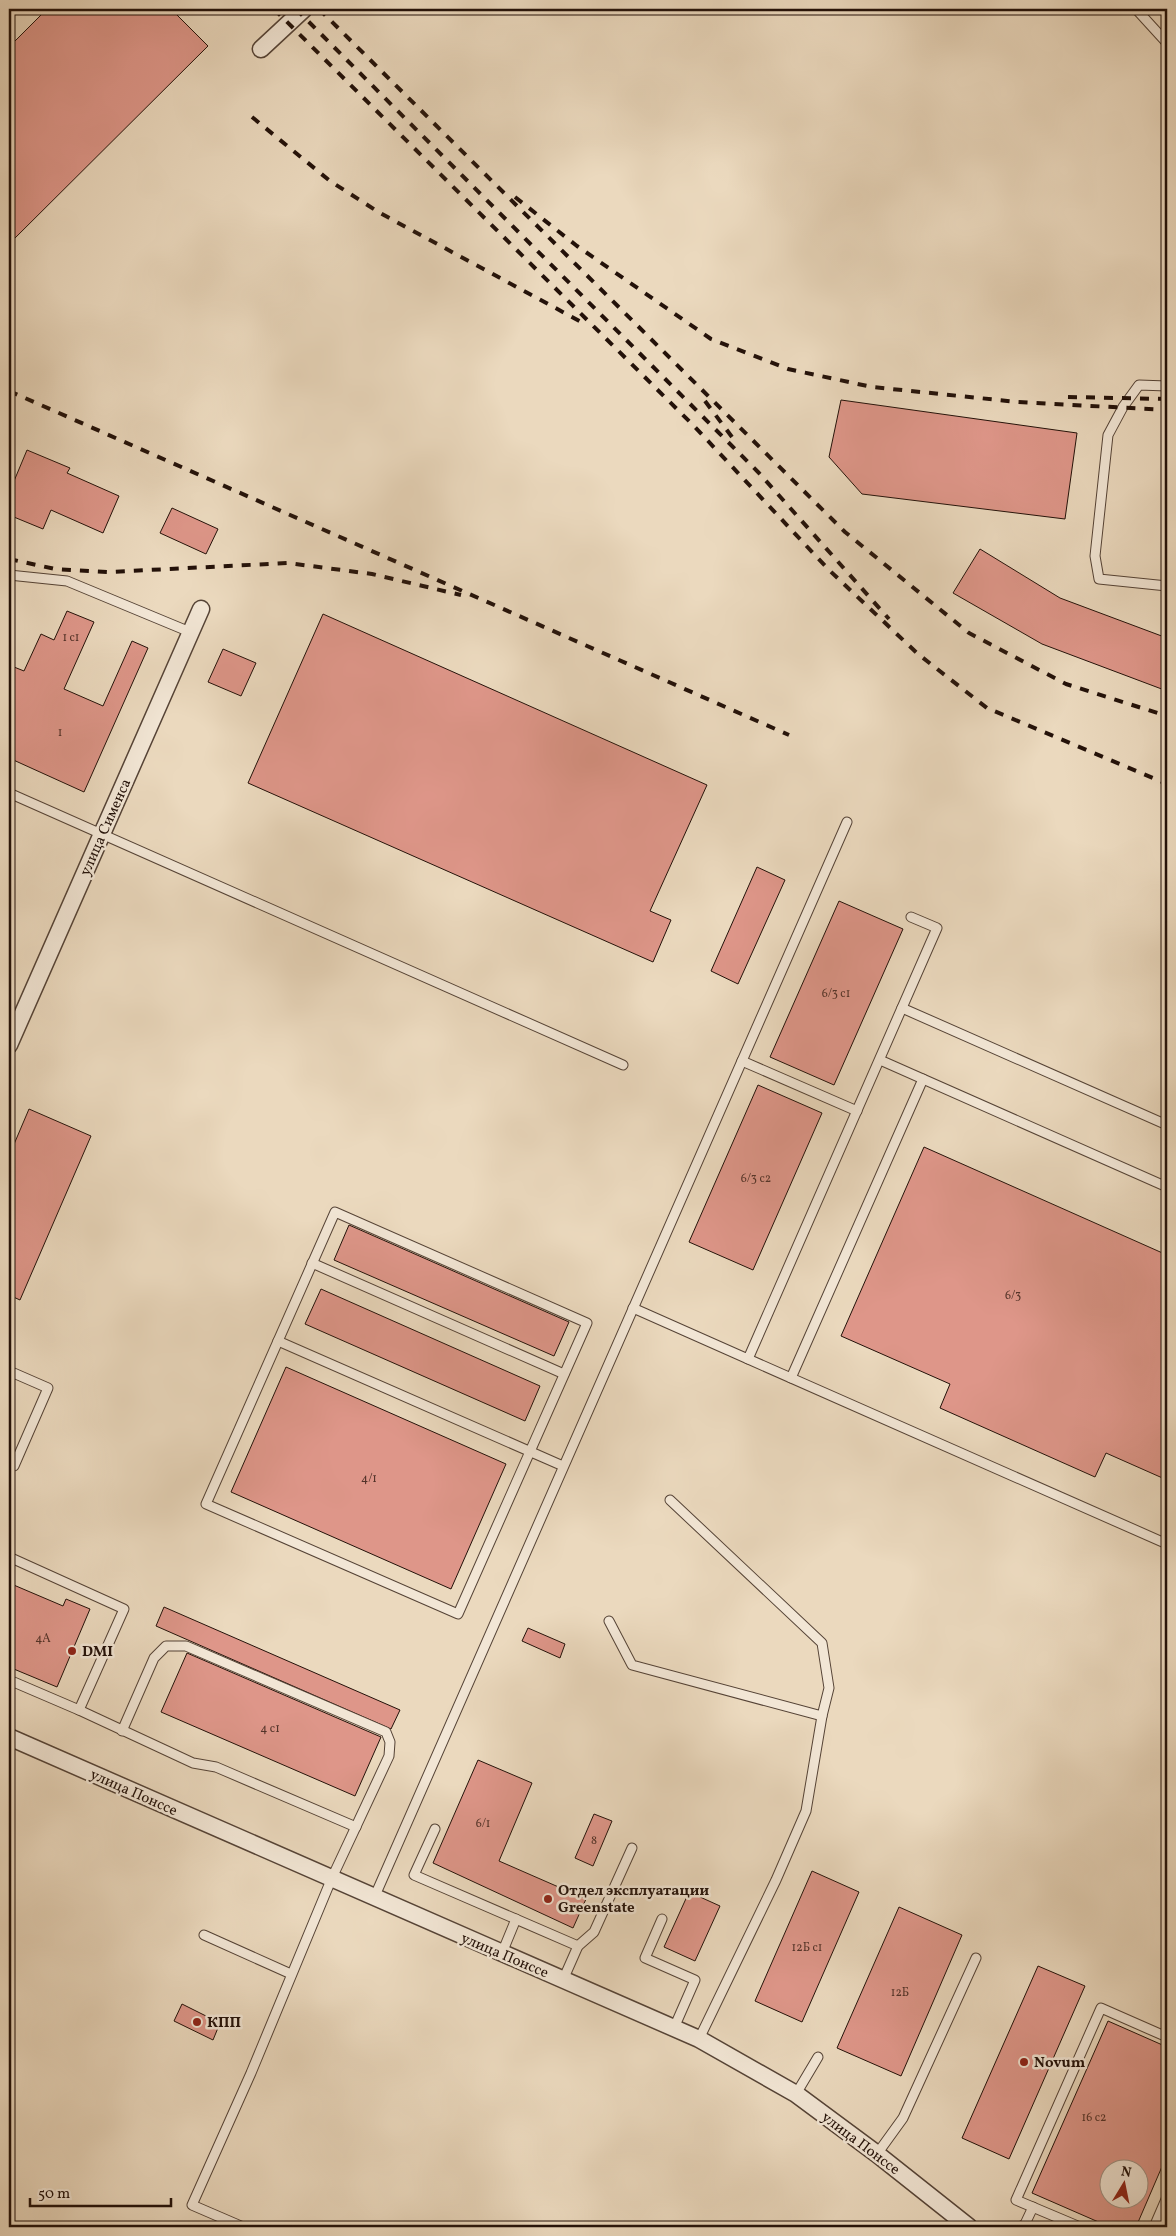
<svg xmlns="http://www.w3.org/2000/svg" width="1176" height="2236" font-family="Vollkorn,serif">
  <rect width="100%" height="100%" fill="#ebd9be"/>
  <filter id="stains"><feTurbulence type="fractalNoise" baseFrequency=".004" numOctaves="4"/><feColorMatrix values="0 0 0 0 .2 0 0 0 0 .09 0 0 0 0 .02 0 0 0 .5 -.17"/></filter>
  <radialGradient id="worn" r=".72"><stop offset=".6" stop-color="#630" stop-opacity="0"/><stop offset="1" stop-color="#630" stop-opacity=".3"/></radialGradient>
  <g fill="#de9689" stroke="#231109" fill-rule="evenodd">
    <path d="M47,9H171L208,46L9,244V47Z"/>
    <path d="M841,400L1077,433L1065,519L862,494L829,457Z"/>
    <path d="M27,450L70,468L67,473L119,496L103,533L51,510L43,529L9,515V493Z"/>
    <path d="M172,508L218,529L206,554L160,533Z"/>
    <path d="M980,549L1060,598L1167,638V691L1042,644L953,593Z"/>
    <path d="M67,611L94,622L64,689L103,706L132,641L148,648L84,792L9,758V665L24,671L41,634L54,640Z"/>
    <path d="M323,614L707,785L650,911L671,920L653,962L248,783Z"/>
    <path d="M223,649L256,663L241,696L208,682Z"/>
    <path d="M757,867L785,880L738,984L711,971Z"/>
    <path d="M839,901L903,929L834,1085L770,1057Z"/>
    <path d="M758,1085L822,1113L753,1270L689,1242Z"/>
    <path d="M29,1109L91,1136L20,1300L9,1295V1156Z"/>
    <path d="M924,1147L1167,1255V1480L1106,1453L1095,1477L940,1408L950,1384L841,1336Z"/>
    <path d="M349,1225L569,1322L554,1356L334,1260Z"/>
    <path d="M321,1289L540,1386L525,1421L305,1324Z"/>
    <path d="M286,1367L506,1464L451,1589L231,1492Z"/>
    <path d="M9,1583L63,1606L66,1599L90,1609L57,1687L9,1667Z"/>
    <path d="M164,1607L400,1710L391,1729L156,1626Z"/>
    <path d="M528,1628L565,1644L560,1658L522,1641Z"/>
    <path d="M187,1653L381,1737L355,1796L161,1712Z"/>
    <path d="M478,1760L532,1783L499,1861L586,1899L573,1928L433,1863Z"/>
    <path d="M594,1814L612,1821L593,1866L575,1858Z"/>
    <path d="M812,1871L859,1892L802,2022L755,2001Z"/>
    <path d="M689,1892L720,1906L695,1961L664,1947Z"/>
    <path d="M899,1907L962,1935L901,2076L837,2048Z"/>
    <path d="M1038,1966L1085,1986L1009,2159L962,2138Z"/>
    <path d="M182,2004L220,2023L213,2040L174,2021Z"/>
    <path d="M1108,2021L1167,2047V2155L1136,2227H1110L1032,2193ZM1108,2168H1138V2198H1108Z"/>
  </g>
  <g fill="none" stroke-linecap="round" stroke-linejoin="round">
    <g stroke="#554336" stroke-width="11">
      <g id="lane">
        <path d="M1136,9L1167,43"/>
        <path d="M1167,386L1139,385L1123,407L1108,435L1095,556L1099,579L1167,586"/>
        <path d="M9,575L67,581L190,632"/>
        <path d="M9,793L623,1065"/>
        <path d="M902,1008L1167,1125"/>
        <path d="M880,1060L1167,1187"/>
        <path d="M742,1061L857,1111"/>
        <path d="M335,1212L587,1323L458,1614L206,1504Z"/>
        <path d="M312,1263L564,1374"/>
        <path d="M633,1308L748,1359L937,928L911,917"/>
        <path d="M278,1341L563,1466"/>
        <path d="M748,1359L1167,1544"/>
        <path d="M9,1371L48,1388L14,1466"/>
        <path d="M791,1378L923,1079"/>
        <path d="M670,1500L822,1643L829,1688L822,1716L806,1811L776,1880L699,2039"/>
        <path d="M9,1557L124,1609L79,1710L9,1680"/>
        <path d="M609,1621L632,1665L822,1716"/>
        <path d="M79,1710L193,1763L216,1767L356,1827"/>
        <path d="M122,1731L154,1658L166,1646H186L386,1732L390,1742L389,1756L331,1880L251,2073L192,2205L243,2227"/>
        <path d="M435,1829L414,1875L578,1946"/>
        <path d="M374,1898L847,822"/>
        <path d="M662,1919L645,1958L695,1980L674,2028"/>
        <path d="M204,1935L291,1974"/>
        <path d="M502,1953L516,1919"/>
        <path d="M563,1980L578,1946L594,1932L632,1848"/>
        <path d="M796,2094L818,2057"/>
        <path d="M877,2154L903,2118L976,1958"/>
        <path d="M1020,2227L1025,2224L1033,2207"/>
        <path d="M1080,2227L1016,2200L1101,2008L1167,2037"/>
        <path d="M1154,2227L1167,2197"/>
      </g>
    </g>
    <g stroke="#554336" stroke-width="19">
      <g id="street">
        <path d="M261,49L304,9"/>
        <path d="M9,1045L201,609"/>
        <path d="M9,1737L699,2039L796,2094L877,2154L969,2227"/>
      </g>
    </g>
    <use href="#lane" stroke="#f2e6d5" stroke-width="9"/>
    <use href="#street" stroke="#f2e6d5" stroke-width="16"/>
    <g stroke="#231109" stroke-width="4" stroke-dasharray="9 9" stroke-linecap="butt">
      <path d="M274,9L694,426L829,570L918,654L987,708L1167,784"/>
      <path d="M296,9L759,473L889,619"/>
      <path d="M319,9L845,532L969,633L1066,684L1167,716"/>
      <path d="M252,117L330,181L380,213L585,324"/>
      <path d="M515,197L577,246L711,339L788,369L872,387L1018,402L1167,410"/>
      <path d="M9,391L789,735"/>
      <path d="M1068,397L1167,399"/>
      <path d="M705,401L732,437"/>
      <path d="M9,559L55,569L109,572L288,563L372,574L461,595"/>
    </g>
  </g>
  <g fill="#8f2418" stroke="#f2e6d5" stroke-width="2">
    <circle cx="72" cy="1651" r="5"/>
    <circle cx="548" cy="1899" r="5"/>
    <circle cx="197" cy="2022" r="5"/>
    <circle cx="1024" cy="2062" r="5"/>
  </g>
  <g text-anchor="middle" stroke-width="5" stroke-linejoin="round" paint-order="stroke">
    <g font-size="12" fill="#523229">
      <text x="71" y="641">1 с1</text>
      <text x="60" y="736">1</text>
      <text x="836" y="997">6/3 с1</text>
      <text x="756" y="1182">6/3 с2</text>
      <text x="1013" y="1299">6/3</text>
      <text x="369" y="1482">4/1</text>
      <text x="43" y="1642">4А</text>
      <text x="270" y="1732">4 с1</text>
      <text x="483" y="1827">6/1</text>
      <text x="594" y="1844">8</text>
      <text x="807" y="1951">12Б с1</text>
      <text x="900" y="1996">12Б</text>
      <text x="1094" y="2121">16 с2</text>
    </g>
    <g font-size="15" fill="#231109" stroke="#f2e6d5">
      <text transform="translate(105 827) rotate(-66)" y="5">улица Сименса</text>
      <text transform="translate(134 1792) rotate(24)" y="5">улица Понссе</text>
      <text transform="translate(505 1955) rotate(23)" y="5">улица Понссе</text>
      <text transform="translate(861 2143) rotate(37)" y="5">улица Понссе</text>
    </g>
    <g font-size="15" font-weight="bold" fill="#231109" stroke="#f2e6d5" text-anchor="start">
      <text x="82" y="1656">DMI</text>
      <text x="558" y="1895">Отдел эксплуатации<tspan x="558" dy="17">Greenstate</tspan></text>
      <text x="207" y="2027">КПП</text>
      <text x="1034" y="2067">Novum</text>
    </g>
  </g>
  <rect width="1176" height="2236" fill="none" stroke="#ebd9be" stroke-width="30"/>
  <rect x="10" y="10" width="1156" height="2216" fill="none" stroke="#231109" stroke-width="2.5"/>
  <rect x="15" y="15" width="1146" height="2206" fill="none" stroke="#231109"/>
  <g transform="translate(1124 2184) rotate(10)"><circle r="24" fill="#f2e6d5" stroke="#9f9183"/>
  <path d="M0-4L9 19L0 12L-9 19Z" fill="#8f2418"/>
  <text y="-8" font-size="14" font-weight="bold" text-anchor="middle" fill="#231109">N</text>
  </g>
  <path d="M30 2198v8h141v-8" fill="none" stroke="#231109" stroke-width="2.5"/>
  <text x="38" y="2198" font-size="15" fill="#231109" stroke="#f2e6d5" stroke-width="4" paint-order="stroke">50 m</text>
  <rect width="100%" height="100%" filter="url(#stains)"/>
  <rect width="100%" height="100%" fill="url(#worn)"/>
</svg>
